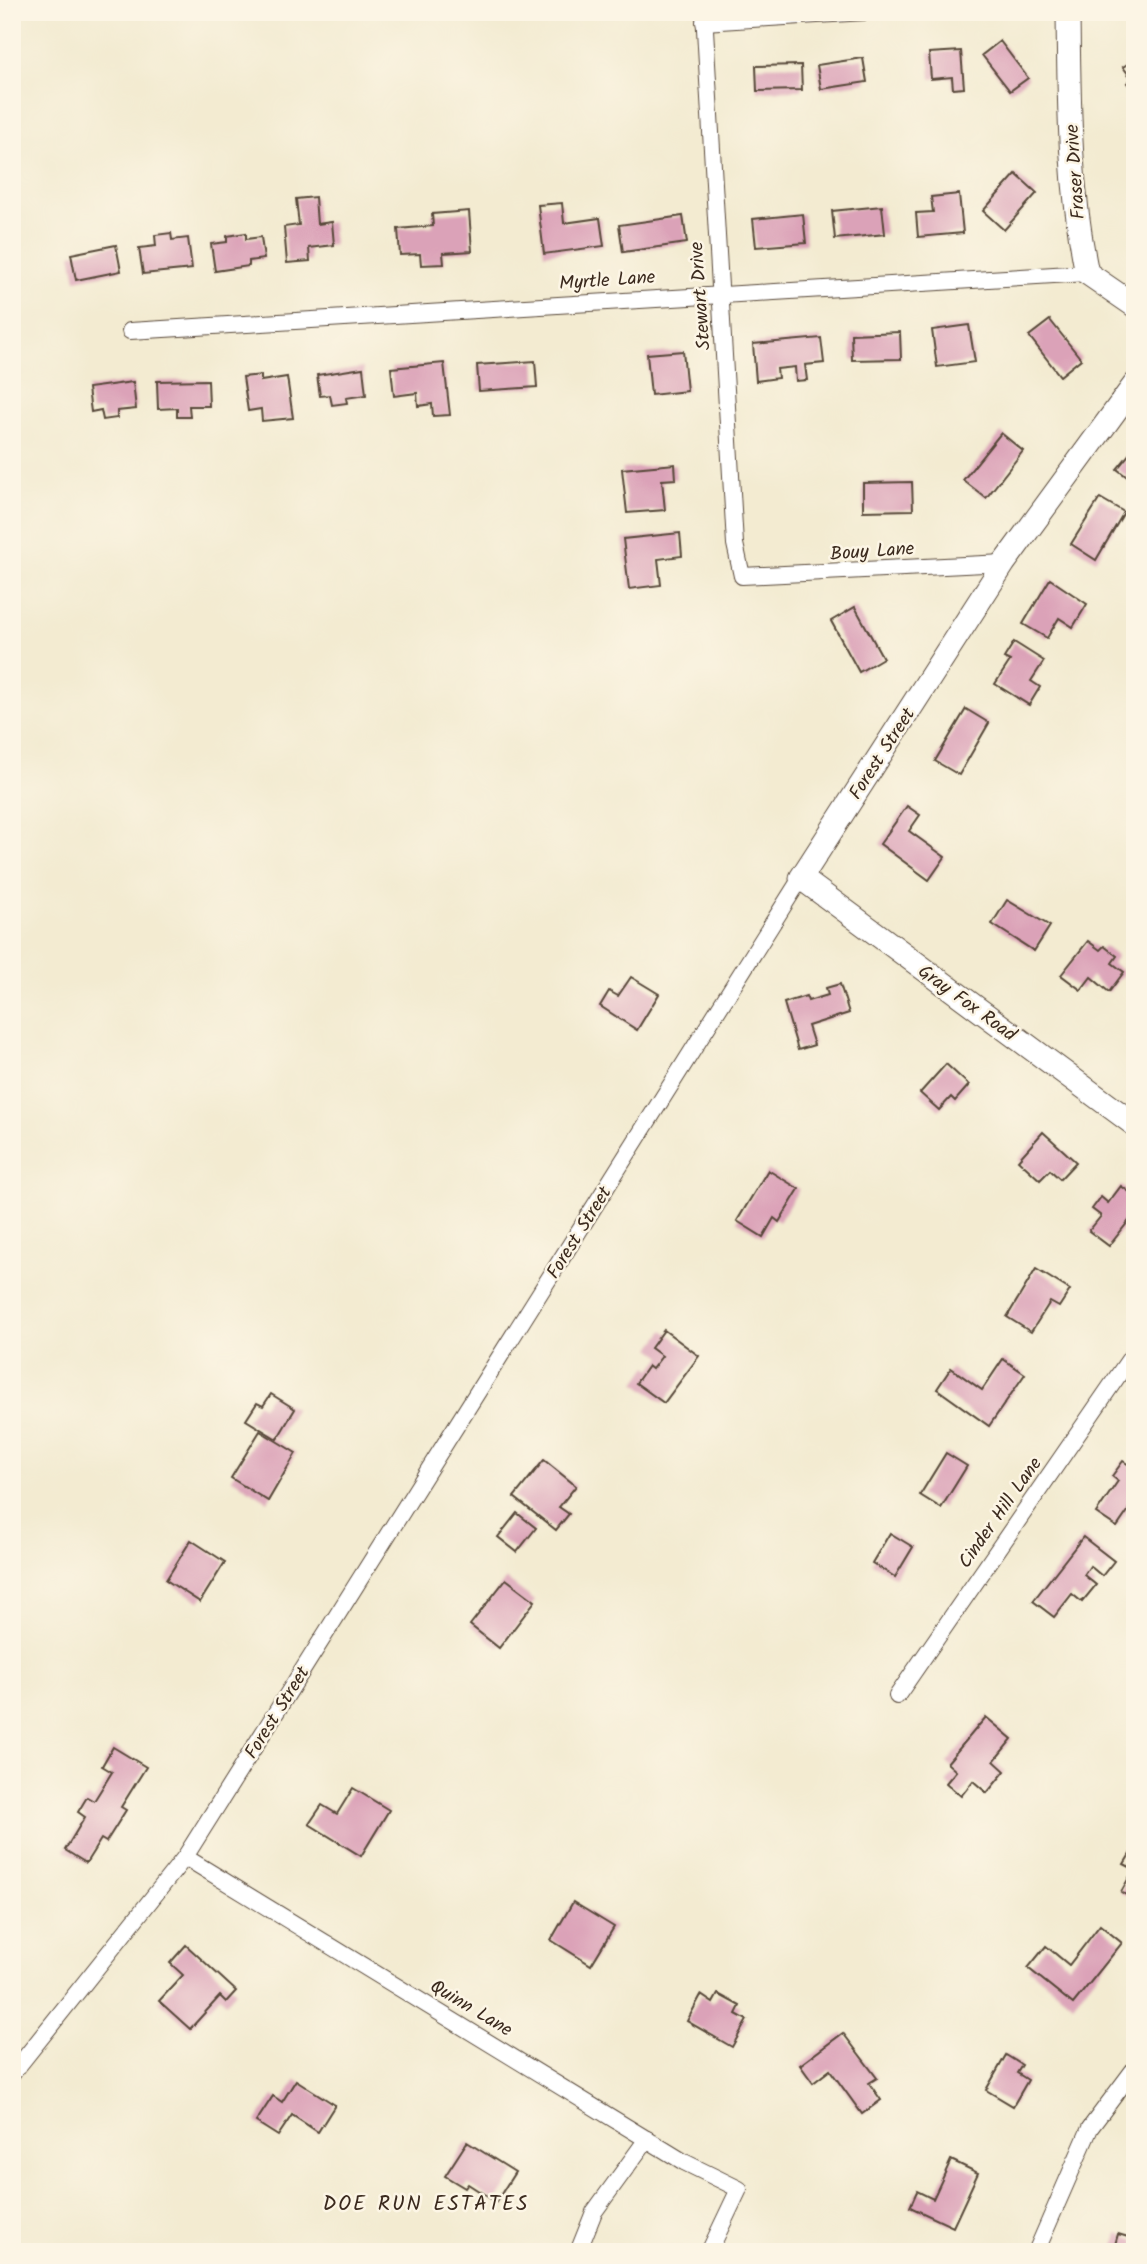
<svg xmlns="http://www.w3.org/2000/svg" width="1147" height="2264" font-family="Kalam,sans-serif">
  <rect width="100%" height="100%" fill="#fcf5e5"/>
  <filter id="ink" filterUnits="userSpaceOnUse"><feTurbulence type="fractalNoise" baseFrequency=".0143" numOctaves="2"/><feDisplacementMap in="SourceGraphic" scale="14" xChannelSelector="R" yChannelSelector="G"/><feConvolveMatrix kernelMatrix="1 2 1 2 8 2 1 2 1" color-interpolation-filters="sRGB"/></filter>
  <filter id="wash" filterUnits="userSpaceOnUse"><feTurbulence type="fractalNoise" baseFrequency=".00686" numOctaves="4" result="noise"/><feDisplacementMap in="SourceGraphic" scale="28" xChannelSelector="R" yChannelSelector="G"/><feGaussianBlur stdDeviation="1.57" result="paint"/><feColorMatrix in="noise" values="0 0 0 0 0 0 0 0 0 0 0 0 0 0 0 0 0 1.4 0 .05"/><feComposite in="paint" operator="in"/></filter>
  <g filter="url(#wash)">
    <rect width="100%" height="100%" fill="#f3ebd1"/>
    <g id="blocks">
      <g fill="#dba2b8">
        <path d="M1000,41L1028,78L1010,91L982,55Z"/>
        <path d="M961,51L964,88L953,89L952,77L931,79L929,53Z"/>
        <path d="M863,58L867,82L821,89L817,65Z"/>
        <path d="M1135,59V93L1127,83L1132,79L1123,67Z"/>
        <path d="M801,65L802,90L757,91L756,66Z"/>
        <path d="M1016,174L1037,193L1004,230L983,211Z"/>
        <path d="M959,194L963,233L918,237L916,213L933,212L931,197Z"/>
        <path d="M315,197L317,224L332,222L334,245L309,248L310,261L287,263L284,227L299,225L296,199Z"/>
        <path d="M562,203L564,223L600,218L604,246L544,254L538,205Z"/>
        <path d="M882,206L885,234L835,239L832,211Z"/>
        <path d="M469,211L472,251L443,253L444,264L421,265L420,254L400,255L398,229L433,226L432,214Z"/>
        <path d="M803,214L806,243L756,247L753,219Z"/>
        <path d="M683,216L687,243L623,252L619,225Z"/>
        <path d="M171,233L172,240L188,238L192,269L143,274L139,248L156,246L155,235Z"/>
        <path d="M246,233V239L261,237L264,259L249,261V266L215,271L211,244L227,242V236Z"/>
        <path d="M116,245L121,271L76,280L71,254Z"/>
        <path d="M1050,320L1081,359L1060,376L1029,336Z"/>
        <path d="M969,325L975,362L937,367L932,330Z"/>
        <path d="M900,332L901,359L852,360L851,334Z"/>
        <path d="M821,338L824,363L805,365L807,380L796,381L795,367L777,369L778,378L756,381L753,344Z"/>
        <path d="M683,351L687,391L651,395L647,354Z"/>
        <path d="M535,361L537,387L479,391L477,365Z"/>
        <path d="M444,363L450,415L433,416L432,404L418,406L417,393L394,396L391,368Z"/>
        <path d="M363,368L366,395L346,398L347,403L332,405L330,395L320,396L317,375Z"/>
        <path d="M261,375V381L287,377L293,418L262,421L261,409L248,411L243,377Z"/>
        <path d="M208,380L209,406H189L190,417H177V408L158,409L157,381Z"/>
        <path d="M133,382L136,409L117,411V418L103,420L101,410L91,412L88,388Z"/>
        <path d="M1001,433L1023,451L986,498L963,480Z"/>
        <path d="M1135,447V483L1117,469Z"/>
        <path d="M675,464L676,479L662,480L665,510L627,513L622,469Z"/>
        <path d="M912,482L913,510L863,511V483Z"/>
        <path d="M1100,498L1124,512L1096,560L1071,544Z"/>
        <path d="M680,533L682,556L658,559L661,585L629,589L623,539Z"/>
        <path d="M1050,579L1087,604L1073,627L1059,618L1047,638L1023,624Z"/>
        <path d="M855,607L883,658L859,672L831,621Z"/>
        <path d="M1014,642L1044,661L1031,681L1040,687L1029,705L995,684L1010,661L1004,658Z"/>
        <path d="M966,709L989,723L959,775L935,761Z"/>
        <path d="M907,806L920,815L909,831L945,857L929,880L880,844Z"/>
        <path d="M1007,900L1050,926L1034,951L992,924Z"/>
        <path d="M1088,941L1100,950L1104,946L1117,956L1112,963L1124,972L1109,992L1091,977L1081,990L1061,975Z"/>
        <path d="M631,977L659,994L637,1030L600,1006L609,991L618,996Z"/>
        <path d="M840,984L849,1013L808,1026L814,1045L798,1050L784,1003L806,996L808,1001L828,995L826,988Z"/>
        <path d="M946,1064L969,1085L955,1101L951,1097L939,1110L920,1093Z"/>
        <path d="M1043,1132L1076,1162L1060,1179L1050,1170L1040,1180L1018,1160Z"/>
        <path d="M768,1170L799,1189L779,1222L774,1218L763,1237L737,1221Z"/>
        <path d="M1121,1186L1135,1196V1213L1109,1246L1089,1231L1101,1216L1092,1209L1101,1197L1108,1203Z"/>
        <path d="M1036,1269L1070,1290L1059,1307L1050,1302L1031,1332L1007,1317Z"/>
        <path d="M664,1330L699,1356L664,1403L636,1383L648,1366L652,1369L662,1356L651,1348Z"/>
        <path d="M1003,1359L1025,1374L989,1426L937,1389L951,1368L982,1390Z"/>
        <path d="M271,1394L295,1409L277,1439L246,1420L257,1403L263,1406Z"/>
        <path d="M260,1431L296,1453L268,1501L231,1478Z"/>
        <path d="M946,1453L967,1466L941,1508L920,1495Z"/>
        <path d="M544,1460L576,1486L559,1507L569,1514L556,1530L514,1497Z"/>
        <path d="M1123,1461L1135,1469V1501L1117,1527L1096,1513L1118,1481L1112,1476Z"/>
        <path d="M517,1513L536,1528L517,1552L498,1537Z"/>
        <path d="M890,1533L913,1547L895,1577L872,1563Z"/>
        <path d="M1083,1537L1114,1561L1102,1576L1090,1566L1084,1575L1096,1585L1082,1602L1072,1594L1054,1617L1033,1601Z"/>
        <path d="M191,1540L225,1562L200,1602L166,1580Z"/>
        <path d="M506,1579L535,1601L499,1648L470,1625Z"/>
        <path d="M986,1717L1012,1739L994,1761L1005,1771L987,1793L973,1781L961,1796L946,1783L956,1771L947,1763Z"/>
        <path d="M113,1747L146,1767L121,1807L126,1810L106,1842L101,1839L86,1863L65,1850L85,1817L78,1812L87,1797L94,1801L112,1772L102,1766Z"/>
        <path d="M353,1788L389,1810L361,1856L309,1824L322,1805L337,1814Z"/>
        <path d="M1132,1851L1135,1852V1900L1121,1892L1134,1869L1124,1864Z"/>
        <path d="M573,1902L614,1927L591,1965L551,1940Z"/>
        <path d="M1100,1925L1122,1943L1073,2004L1028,1968L1046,1946L1069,1965Z"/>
        <path d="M186,1945L236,1991L226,2002L220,1996L190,2029L159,2001L183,1975L170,1963Z"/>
        <path d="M718,1994L740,2006L736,2014L747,2020L732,2047L687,2021L701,1995L713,2003Z"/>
        <path d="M843,2033L877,2078L869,2083L881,2100L862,2114L830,2070L813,2083L800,2065Z"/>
        <path d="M1006,2055L1022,2065L1017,2073L1028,2080L1013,2106L986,2090Z"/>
        <path d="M296,2080L335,2105L318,2132L292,2115L278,2136L256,2122L273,2096L282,2102Z"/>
        <path d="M467,2142L515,2172L496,2202L468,2184L465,2188L445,2176Z"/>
        <path d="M951,2160L978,2173L953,2227L910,2207L917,2191L933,2199Z"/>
        <path d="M1118,2234L1135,2239V2252H1113Z"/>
      </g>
    </g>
  </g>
  <g filter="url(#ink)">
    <use href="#blocks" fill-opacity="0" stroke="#574739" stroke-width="2"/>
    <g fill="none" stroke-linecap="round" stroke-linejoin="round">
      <g stroke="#574739" stroke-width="18">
        <g id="street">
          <path d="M704,12L735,544L742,576L1004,563"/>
          <path d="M704,22L865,12"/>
          <path d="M130,331L1087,273"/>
          <path d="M897,1696L1135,1351"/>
          <path d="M185,1857L684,2162L739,2189L709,2252"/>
          <path d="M12,2074L185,1857L801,878"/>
          <path d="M578,2252L594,2212L647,2139"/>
          <path d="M1036,2252L1090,2128L1135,2068"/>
        </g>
      </g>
      <g stroke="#574739" stroke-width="25">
        <g id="secondary">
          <path d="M1068,12C1069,100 1069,187 1087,273L1135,306"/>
          <path d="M1135,384L1004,563L801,878L1135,1125"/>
        </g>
      </g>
      <use href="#street" stroke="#fff" stroke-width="16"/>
      <use href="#secondary" stroke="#fff" stroke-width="23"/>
    </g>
  </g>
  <g text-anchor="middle" stroke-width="5" stroke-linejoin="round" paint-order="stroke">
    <g font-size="19" fill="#3b2a1e" stroke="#fcf5e5">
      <text transform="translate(1074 172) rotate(-94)" y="7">Fraser Drive</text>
      <text transform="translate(607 279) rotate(-4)" y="7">Myrtle Lane</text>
      <text transform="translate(699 296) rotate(-94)" y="7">Stewart Drive</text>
      <text transform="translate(872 550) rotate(-4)" y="7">Bouy Lane</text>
      <text transform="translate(881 753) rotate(-57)" y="7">Forest Street</text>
      <text transform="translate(968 1002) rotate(36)" y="7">Gray Fox Road</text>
      <text transform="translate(578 1232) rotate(-58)" y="7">Forest Street</text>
      <text transform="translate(999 1512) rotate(-55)" y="7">Cinder Hill Lane</text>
      <text transform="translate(276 1712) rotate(-58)" y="7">Forest Street</text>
      <text transform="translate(472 2007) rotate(31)" y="7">Quinn Lane</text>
    </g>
    <g font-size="21" letter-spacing="2" fill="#3b2a1e" stroke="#fcf5e5">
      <text x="426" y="2210">DOE RUN ESTATES</text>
    </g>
  </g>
  <rect width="1147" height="2264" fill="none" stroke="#fcf5e5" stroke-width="42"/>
</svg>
